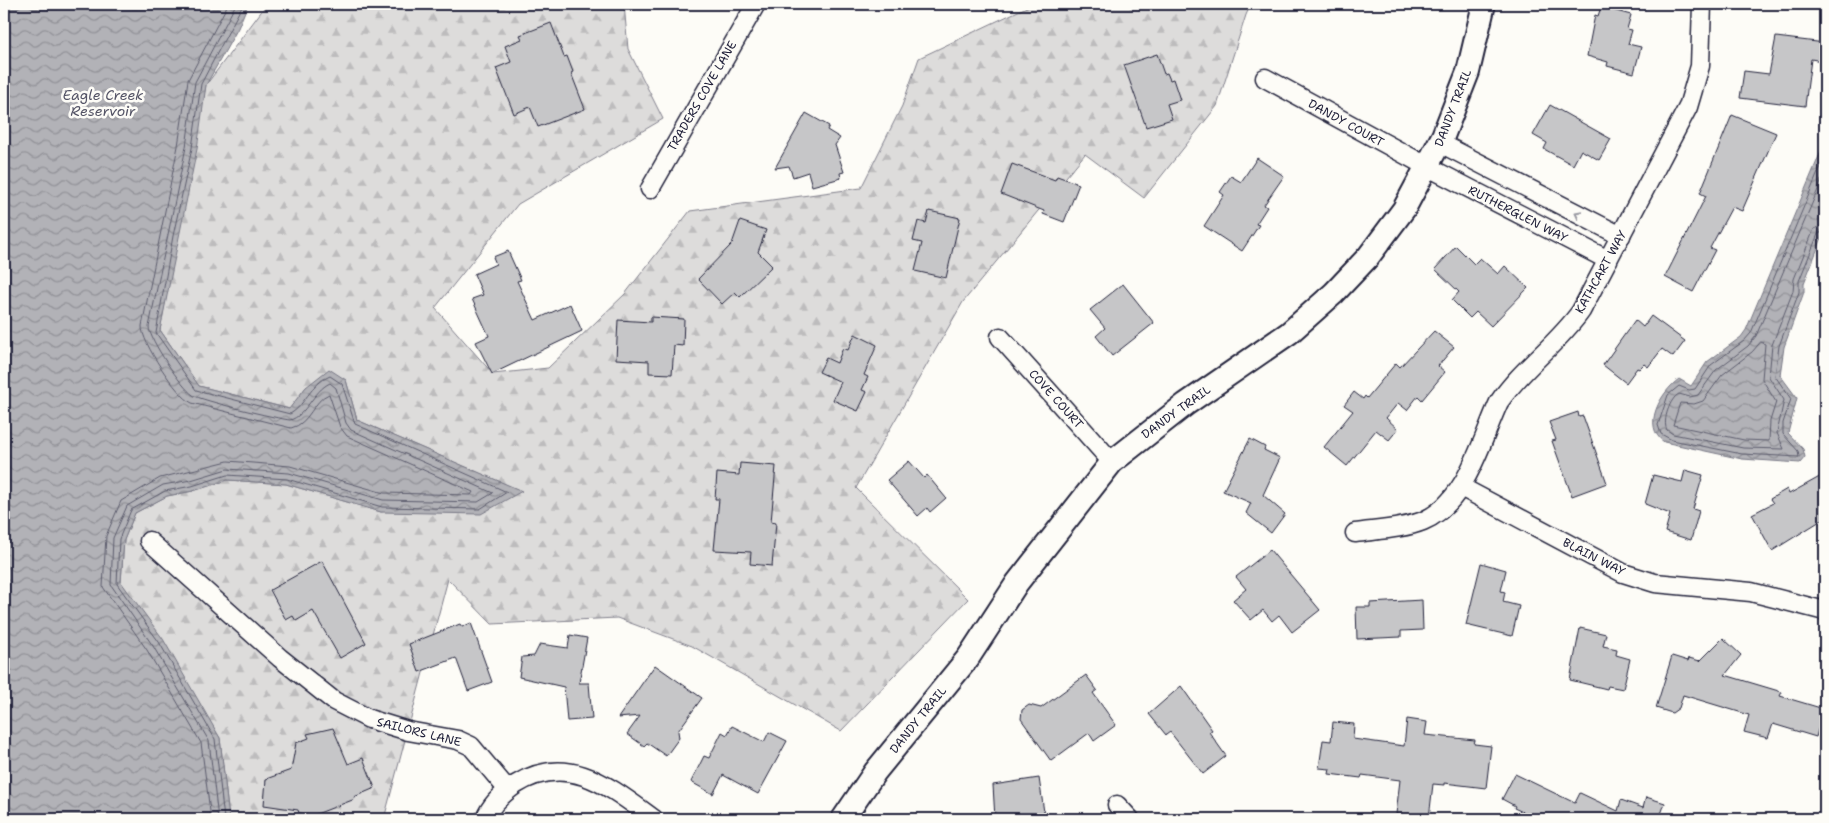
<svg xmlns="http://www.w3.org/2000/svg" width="1829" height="823" font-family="'Shantell Sans',sans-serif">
  <defs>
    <pattern id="forest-firs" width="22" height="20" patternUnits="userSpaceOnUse" patternTransform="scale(1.25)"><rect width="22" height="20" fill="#dddcdb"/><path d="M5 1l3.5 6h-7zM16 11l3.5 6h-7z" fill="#bdbcbd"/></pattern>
    <pattern id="water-waves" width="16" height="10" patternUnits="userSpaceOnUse" patternTransform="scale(1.25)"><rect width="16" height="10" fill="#b2b2b7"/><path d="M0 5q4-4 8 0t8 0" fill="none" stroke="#909096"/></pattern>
  </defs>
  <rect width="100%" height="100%" fill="#fdfcf7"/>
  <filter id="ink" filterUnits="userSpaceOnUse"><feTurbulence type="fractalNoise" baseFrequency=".02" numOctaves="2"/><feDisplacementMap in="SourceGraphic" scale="10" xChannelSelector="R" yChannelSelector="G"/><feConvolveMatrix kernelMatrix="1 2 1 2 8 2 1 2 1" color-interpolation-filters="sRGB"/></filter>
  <g filter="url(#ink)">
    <path fill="url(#forest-firs)" stroke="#807f8b" d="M267,4H624L628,49L663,119L518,204L435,308L493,374L548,368L625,294L690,211L861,188L902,106L919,58L1033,4H1251L1246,15L1217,106L1144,198L1085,154L963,302L856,488L968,599L841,731L692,646L617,618L492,624L448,579L384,819H229L220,738L121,582L124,540L135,513L167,496L193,491L227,480L286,484L381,512L521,491L357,420L346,380L306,387L290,409L199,386L160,330L206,85Z"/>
    <g fill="url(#water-waves)" stroke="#787885">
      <path d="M4,4H248L238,28L206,85L197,149L160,330L199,386L289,409L306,387L329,369L346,380L357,420L522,491L481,514L381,512L286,484L228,480L193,491L167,496L135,513L124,540L121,582L163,639L220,738L229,819H4Z"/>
      <path d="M1825,142V230L1804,283V292L1784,347L1780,375L1797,398L1788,433L1803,449L1805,457L1800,463L1742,459L1664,442C1641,426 1661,392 1679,379L1691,386L1707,362L1741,337L1746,330Z"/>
    </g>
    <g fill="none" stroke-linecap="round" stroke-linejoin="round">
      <g stroke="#5c5c6d" stroke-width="1">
        <path d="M1825,156L1751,333L1744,341L1711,365L1695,389L1689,390L1679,386L1668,395L1658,425L1661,434L1672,440L1742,454L1799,457L1798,451L1783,434V423L1791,399L1775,376L1779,346L1799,292V281L1818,234L1825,231"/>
        <path d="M1825,173L1756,336L1748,346L1716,370L1698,395L1690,397L1679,394C1670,398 1662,421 1667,430L1673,434L1743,448L1784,449L1777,433L1784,400L1769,377L1772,345L1793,291L1794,279L1814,229L1825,225"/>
        <path d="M1761,342L1765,344L1762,379L1776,402L1770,421L1769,441L1744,440L1673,425L1680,403L1694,404L1703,401L1722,375L1752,352Z"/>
        <path d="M211,819L201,743L147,650L103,587L106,536L121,501L160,478L228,461L290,466L384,493L471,495L473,492L347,436L340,427L329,394C313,400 310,424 291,428L192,403C177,396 141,342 142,326L178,146L188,80L228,4"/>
        <path d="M218,819L209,741L153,646L111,585L113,538L127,506L163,485L191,480L227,469L289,473L383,500L478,502L493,493L351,430L346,423L336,388L330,383C313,391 306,416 290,420C279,419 199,400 193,395C182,388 149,339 149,327L186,147L195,82L236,4"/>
        <path d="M224,819L215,739L159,642L117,584L119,539L131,510L165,491L192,486L227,475L287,479L382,507L480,509L507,492L355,424L342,384L330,376C311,383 303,408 290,414L196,390L156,333L173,236L192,148L201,84L243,4"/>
      </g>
    </g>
    <g fill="#c6c6c8" stroke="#22223b">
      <path d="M1601,7L1631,15L1627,29L1632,30L1628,44L1641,47L1634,73L1607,66L1608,62L1587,56L1595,15L1598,16Z"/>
      <path d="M551,23L564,57L567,56L573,72L571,73L585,109L538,127L530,107L514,114L496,68L511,62L505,46L522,39L520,35Z"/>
      <path d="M1776,37L1825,43L1822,61L1811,59L1805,106L1740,98L1744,71L1769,74Z"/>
      <path d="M1157,54L1164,74L1167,73L1170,80L1173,79L1180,100L1167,104L1172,119L1146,127L1124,65Z"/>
      <path d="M1550,105L1611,139L1599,160L1581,150L1573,165L1544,149L1547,143L1533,135Z"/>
      <path d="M806,113L829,126L827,130L840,138L835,145L844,172L840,173L841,178L812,186L808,172L793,177L789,166L775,168Z"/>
      <path d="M1732,115L1776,133L1742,211L1732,207L1710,248L1715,250L1693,292L1665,277L1706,196L1700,193Z"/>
      <path d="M1257,158L1284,176L1264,205L1267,207L1256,224L1259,225L1242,251L1204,226L1224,195L1220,192L1231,176L1241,182Z"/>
      <path d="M1012,164L1055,180L1057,176L1079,184L1064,222L1043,214L1044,211L1001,194Z"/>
      <path d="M929,211L960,218L946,278L915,271L922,243L913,241L918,221L926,223Z"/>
      <path d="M740,221L766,230L758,252L772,266L740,297L735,292L722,304L698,279L732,244Z"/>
      <path d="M1456,246L1474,264L1480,258L1498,274L1505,266L1528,288L1491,326L1476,312L1470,318L1452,300L1459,292L1435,269Z"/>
      <path d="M508,251L521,280L517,281L535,320L570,304L582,331L492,374L476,342L489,336L472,299L483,295L474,274L496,264L493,257Z"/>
      <path d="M1123,284L1154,323L1112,356L1096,336L1105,328L1090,310Z"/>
      <path d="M1651,316L1685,341L1673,357L1662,349L1648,367L1644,364L1639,369L1637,368L1626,383L1603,365L1635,320L1643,327Z"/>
      <path d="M651,317L684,319L683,346L674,345L672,374L649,373V361L616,359L618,320L651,322Z"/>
      <path d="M1434,331L1454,347L1438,366L1445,372L1422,400L1418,396L1407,410L1398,403L1386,418L1398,429L1389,440L1376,430L1347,466L1324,447L1353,411L1344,405L1354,392L1363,399L1365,396L1367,398L1396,363L1400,367Z"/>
      <path d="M855,334L877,345L864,375L868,377L862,390L867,392L858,411L833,400L841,382L819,372L826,358L837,363L843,348L848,350Z"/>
      <path d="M1578,412L1579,417L1583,416L1607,483L1572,496L1552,441L1556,440L1549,422Z"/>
      <path d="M1250,439L1265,447L1264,450L1280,458L1263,495L1285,514L1271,533L1246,513L1251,503L1223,491Z"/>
      <path d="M909,461L924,478L927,475L946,498L930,512L927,508L918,516L887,480Z"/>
      <path d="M740,463L776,466L771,522L776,523L772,566L750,564L751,552L714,550L719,499H715L717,473L739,475Z"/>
      <path d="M1685,470L1703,475L1693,509L1699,511L1691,540L1665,532L1670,514L1645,504L1653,475L1682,482Z"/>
      <path d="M1825,474V518L1772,551L1752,514L1773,503L1770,499L1787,489L1789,494Z"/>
      <path d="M1270,550L1320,610L1292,632L1279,615L1272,621L1263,610L1251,620L1233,600L1246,589L1236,577Z"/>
      <path d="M322,561L366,643L340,658L313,611L296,621L293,616L286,620L270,590Z"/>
      <path d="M1481,563L1506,570L1501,591L1505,592L1503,602L1519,606L1512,636L1466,625Z"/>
      <path d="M1422,600L1423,630L1401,631V637L1357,639L1356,607H1370V603Z"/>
      <path d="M471,623L492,682L468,691L456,658L419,672L409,644L460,624L462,627Z"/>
      <path d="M1580,628L1606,634L1603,646L1617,649L1616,655L1630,659L1623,689L1608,686L1607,689L1570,680Z"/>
      <path d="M570,635L587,638L579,683H589L592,719L567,721L564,687L519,677L522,657L534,656L540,644L568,648Z"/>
      <path d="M1723,638L1741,655L1725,675L1782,692L1780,696L1824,709L1816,737L1773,724L1768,738L1744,732L1749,715L1683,695L1679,708L1672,713L1656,708L1672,656L1688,661L1689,658L1700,661Z"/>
      <path d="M655,665L702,698L678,731L679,738L666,756L647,743L644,746L627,734L640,716L618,718Z"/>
      <path d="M1086,675L1097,690L1093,693L1116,725L1094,741L1089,733L1051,761L1021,719L1022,710L1029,705L1041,708Z"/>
      <path d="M1181,686L1212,730L1209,732L1226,756L1203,774L1170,732L1166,735L1149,714Z"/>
      <path d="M1407,719L1427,722L1425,735L1475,740L1474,744L1491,746L1486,788L1444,783V785L1433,784L1429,818L1396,814L1400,780L1362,775L1361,778L1329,774L1330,769L1319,768L1323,740L1331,741L1333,722L1354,724L1353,739L1404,746Z"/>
      <path d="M732,726L764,742L769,732L787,741L758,794L723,775L713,794L691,782L704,756L709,758L722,732L727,735Z"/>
      <path d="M333,728L348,764L363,758L375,788L354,797L355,799L314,815L299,813L298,810L264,805L266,779L291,770L296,743L309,738L307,734Z"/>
      <path d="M1515,774L1575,803L1580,793L1618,811L1621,800L1643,808L1646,797L1665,803L1661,814L1668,816V819H1538L1514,808L1515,806L1502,799Z"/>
      <path d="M1039,778L1045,819H995L993,785Z"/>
    </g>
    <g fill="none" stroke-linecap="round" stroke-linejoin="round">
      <g stroke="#22223b" stroke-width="21">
        <g id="minor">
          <path d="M1265,78L1428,167L1608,260"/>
          <path d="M1440,143L1621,236"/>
          <path d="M650,189L756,4"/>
          <path d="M1000,337L1112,462"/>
          <path d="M1461,487L1623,573L1655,583L1751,592L1825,611"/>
          <path d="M1355,533C1376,530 1403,529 1423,521C1466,503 1481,441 1499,402C1522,368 1557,345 1581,311L1688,107L1700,66L1702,4"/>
          <path d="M149,541L280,658L334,701L369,719L408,731L458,740L471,746L508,790"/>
          <path d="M1117,805L1130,819"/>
          <path d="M485,819C491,804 502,794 515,785C569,751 611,788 654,819"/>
        </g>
      </g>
      <g stroke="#22223b" stroke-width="26">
        <path id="tertiary" d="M843,819L875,772L968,658L1017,583L1112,462L1186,404L1289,333L1334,293L1368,257L1404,209L1443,136L1468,72L1484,4"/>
      </g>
      <use href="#minor" stroke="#fdfcf7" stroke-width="18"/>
      <use href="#tertiary" stroke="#fdfcf7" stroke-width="22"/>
    </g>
    <defs><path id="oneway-chevron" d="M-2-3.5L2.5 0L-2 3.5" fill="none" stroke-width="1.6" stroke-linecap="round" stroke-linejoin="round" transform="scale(1.25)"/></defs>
    <use stroke="#9a9aa2" href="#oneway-chevron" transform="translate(1578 214) rotate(-153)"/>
  </g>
  <g text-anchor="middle" stroke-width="5" stroke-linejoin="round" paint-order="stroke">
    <g font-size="12" fill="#22223b" stroke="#fdfcf7">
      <text transform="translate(702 96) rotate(-60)" y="4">TRADERS COVE LANE</text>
      <text transform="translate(1453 108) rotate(-69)" y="4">DANDY TRAIL</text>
      <text transform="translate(1346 123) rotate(29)" y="4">DANDY COURT</text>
      <text transform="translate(1518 214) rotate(27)" y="4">RUTHERGLEN WAY</text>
      <text transform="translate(1601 272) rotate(-61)" y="4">KATHCART WAY</text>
      <text transform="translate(1056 399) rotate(48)" y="4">COVE COURT</text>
      <text transform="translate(1176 412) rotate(-36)" y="4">DANDY TRAIL</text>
      <text transform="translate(1594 557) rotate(27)" y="4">BLAIN WAY</text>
      <text transform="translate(918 720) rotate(-51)" y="4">DANDY TRAIL</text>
      <text transform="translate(419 732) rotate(14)" y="4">SAILORS LANE</text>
    </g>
    <g font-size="14" font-style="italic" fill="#545466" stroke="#fdfcf7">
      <text x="103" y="100">Eagle Creek<tspan x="103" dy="16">Reservoir</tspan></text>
    </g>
  </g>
  <rect width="1829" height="823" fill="none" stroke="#fdfcf7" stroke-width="20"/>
  <rect x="10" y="10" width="1809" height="803" fill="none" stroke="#22223b" stroke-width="2" filter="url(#ink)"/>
</svg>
